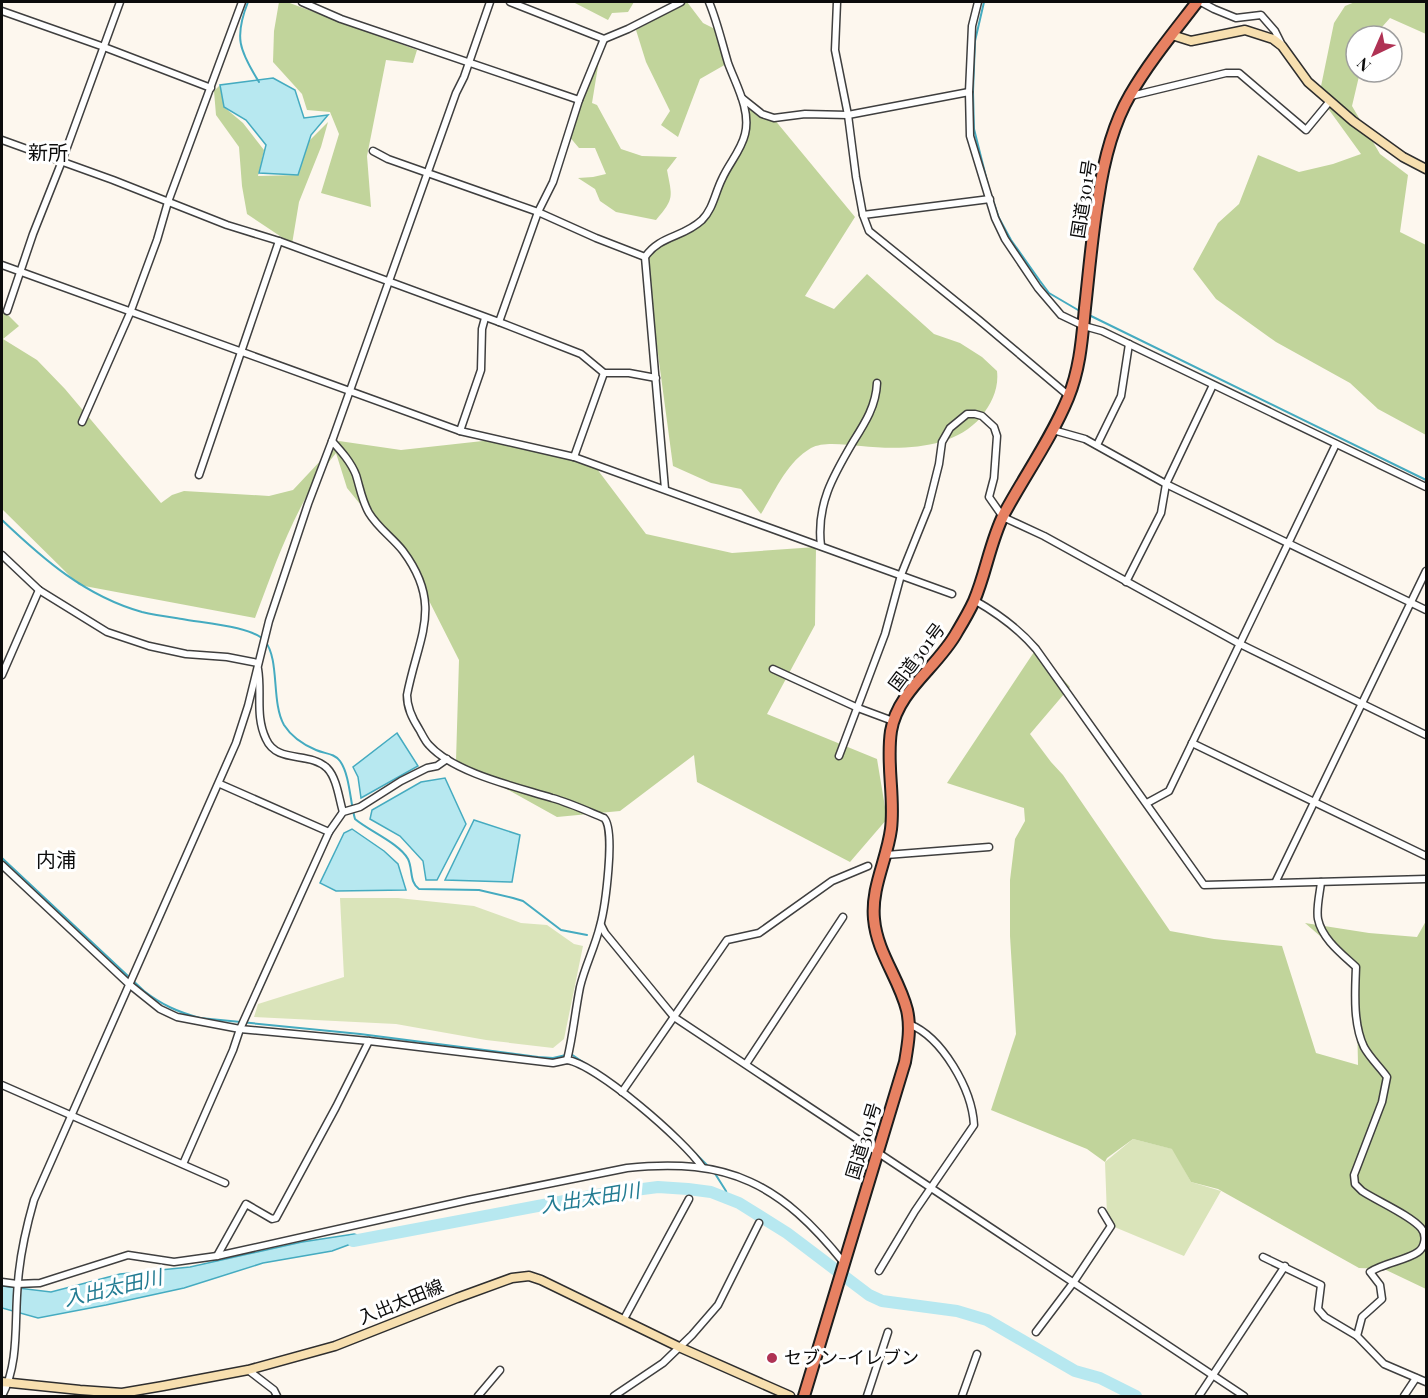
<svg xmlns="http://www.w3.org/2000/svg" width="1428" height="1398" font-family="'Playfair Display','Noto Sans JP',serif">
  <rect width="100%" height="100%" fill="#fdf7ee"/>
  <g fill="#dae4ba">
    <path d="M340,898H398L474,906L521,923L547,925L574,944L583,946L564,1039L553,1048L486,1040L396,1024L254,1017L258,1004L344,977Z"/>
    <path d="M1133,1139L1173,1149L1191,1182L1221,1191L1184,1256L1112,1226L1107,1216L1105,1162Z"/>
  </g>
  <g fill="#c1d49b">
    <path d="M279,2H287L417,50L413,63L386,60L367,156L371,207L321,193L339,134L330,112L307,110L302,94L273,62L274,31Z"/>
    <path d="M573,2H634L628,12L612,13L608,20Z"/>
    <path d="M687,2L703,23L715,29L728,63L700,79L678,137L661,125L670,111L646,62L636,30Z"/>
    <path d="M1355,2H1426V34L1390,18L1374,36H1356V72H1360L1352,106L1380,154L1408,175L1400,232L1426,245V435L1378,409L1350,383L1276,342L1216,299L1193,269L1218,223L1239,204L1258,155L1299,172L1333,164L1361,154L1319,96L1334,23L1345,6Z"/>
    <path d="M600,54L592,103L597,105L621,149L642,156L677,157L667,170C672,197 675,198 656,220L616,212L600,201L595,189L578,178L593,177L606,174L595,148H579L568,135Z"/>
    <path d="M220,85L224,107L243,123L264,150L258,176L298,175L309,141L328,122L321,147L299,202L292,244L247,214L242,186L239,147L216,115L214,91Z"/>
    <path d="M748,103L774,119L855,217L805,296L834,309L867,274L934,334L960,343L982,357L997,371C999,388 992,403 981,417C953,450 900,450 861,446C846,445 824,441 811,448C787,462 775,491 761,514L741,489L711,483L673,466L645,257L702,219L744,137Z"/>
    <path d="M2,309L19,326L3,339L37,360L65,389L161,503L172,495L184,491L269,496L293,490L339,441L401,450L510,438L597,469L646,534L732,553L816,547L815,625L767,714L877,759L887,819L850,862L697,782L694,755L620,811L557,817L456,761L459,660L413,569L347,488L336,453C296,502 277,560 255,618L79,585L2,509Z"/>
    <path d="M1036,649L1070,687L1030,734L1051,762L1063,775L1170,931L1214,939L1282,946L1316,1053L1358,1065L1356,967L1305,923L1369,933L1417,937L1426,921V1289L1384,1269L1359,1268L1218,1189L1191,1182L1172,1149L1133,1139L1107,1158L1105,1162L1087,1149L991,1110L1016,1034L1010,936V880L1015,839L1025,821L1024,808L947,783Z"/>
  </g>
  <g fill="#b7e8f0" stroke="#45abc0" stroke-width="1.5">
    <path d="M273,78L295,90L304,118L328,115L311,135L298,175L259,173L266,145L246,120L224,107L220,85Z"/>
    <path d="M397,733L418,766L361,798L358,777L353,767Z"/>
    <path d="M445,778L466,824L437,880H426L423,861L400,836L370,819L372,810L421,782Z"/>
    <path d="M474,820L520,835L512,882L445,880Z"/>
    <path d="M352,829L384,851L398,864L406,890L336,891L320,883L344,833Z"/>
    <path d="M354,1234L367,1238L332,1251L263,1263L184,1288L106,1305L38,1318L2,1308V1286L51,1292L120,1274L190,1267L302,1242Z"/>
  </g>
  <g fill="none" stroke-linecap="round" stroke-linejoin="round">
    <g stroke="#45abc0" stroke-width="2">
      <path d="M248,2C234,37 239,50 259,82"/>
      <path d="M984,2L975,41L973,92L974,129L989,189L999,218L1011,240L1040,281L1049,293L1078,310"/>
      <path d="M1091,316L1426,480"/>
      <path d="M2,520C43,559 85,596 142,612C155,615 169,617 182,619C202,623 252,626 265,641C280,660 271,702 284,725C291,736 304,745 316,750C325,754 334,753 340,761C350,775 350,802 355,819C369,831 399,843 408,859C413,869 409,882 419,889L479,890L513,898L523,901L561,930L587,935"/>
      <path d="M2,858L144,991C162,1005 178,1012 200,1018L360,1034L538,1057L553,1058L566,1055"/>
      <path d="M571,1054L611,1081"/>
      <path d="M691,1149L710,1168"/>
      <path d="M714,1172L726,1191L728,1199"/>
    </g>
    <path stroke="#b7e8f0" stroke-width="12" d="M353,1241L596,1195L658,1187L688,1189L711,1192L739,1203L787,1233L869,1295L882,1301L957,1311L987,1320L1075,1371L1100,1378L1136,1396"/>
    <g stroke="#3f3f3f" stroke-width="9">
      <g id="street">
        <path d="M302,2L341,19L579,100"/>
        <path d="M837,2L835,50L848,115L856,177L863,215L869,231L979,320L1069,396"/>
        <path d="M978,2L972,26L969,92L970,136L995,218L1005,239L1038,288L1061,315L1084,326L1102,331L1426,487"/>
        <path d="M1201,2L1214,9L1236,18L1261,15L1275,31L1282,45"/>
        <path d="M2,11L104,47L211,88"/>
        <path d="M604,39L628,29L681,2"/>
        <path d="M1131,96L1226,73H1239L1306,130L1330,101"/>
        <path d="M742,98L762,114L774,118L805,114L848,115L969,92"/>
        <path d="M2,140L113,180L227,225L279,241L499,322L581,354L604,373H629L656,378"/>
        <path d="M373,151L388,159L538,212L596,238L645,257"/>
        <path d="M863,215L990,199"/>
        <path d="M2,265L460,431L574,457L952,594"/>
        <path d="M7,311L33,234L62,161L120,2"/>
        <path d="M499,322L538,212L553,182L579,100L604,39L510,2"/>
        <path d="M82,422L130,313L157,240L168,202L242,2"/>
        <path d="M1053,430L1085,439L1166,484L1426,610"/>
        <path d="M460,431L481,370L482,329L485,318"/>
        <path d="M332,441C341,451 351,462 356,475C360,488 362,501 369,513C378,528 393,538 403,551C444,606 418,637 407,695C407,708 412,718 419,729C422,734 425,741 429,745C454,773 517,787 552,798C570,803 587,811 604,818C616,829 605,908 600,926C595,947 585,966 580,987C575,1012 573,1036 567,1060C596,1064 685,1141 702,1167"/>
        <path d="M1097,445L1121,396L1129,344"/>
        <path d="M574,457L604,373"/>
        <path d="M199,475L279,241"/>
        <path d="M665,489L645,257C660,235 683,238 702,220C713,209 715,193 722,179C729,163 741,151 745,134C751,110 736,85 728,63C722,43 717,21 709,2"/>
        <path d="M821,546C816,505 833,476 853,442C865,423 876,406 877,383"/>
        <path d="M2,555L39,590L107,632L149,646L186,654L227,657L258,663"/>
        <path d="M1126,582L1161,513L1166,484L1213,385"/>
        <path d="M974,600C997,613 1019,629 1036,649L1204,885L1426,879"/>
        <path d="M258,669C262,693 255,716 266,739C277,764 309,751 327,768C337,778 339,799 343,812"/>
        <path d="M773,669L858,708L893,721"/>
        <path d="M2,675L39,590"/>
        <path d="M1192,743L1426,856"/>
        <path d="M839,756L885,634L901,575L928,508L939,464L942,442L950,428L967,414H975L982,416L994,427L997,436L994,478L989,497L1003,517L1044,536L1240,644L1426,735"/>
        <path d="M220,784L329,832"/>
        <path d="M1147,803L1169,791L1336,444"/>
        <path d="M886,855L989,847"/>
        <path d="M2,865L130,985L160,1009L177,1017L240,1029L369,1041L553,1063L567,1060"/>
        <path d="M1276,881L1426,571"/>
        <path d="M1321,882C1320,893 1316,908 1318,919C1322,939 1342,954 1356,967C1355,993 1353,1024 1364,1047C1370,1058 1380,1067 1387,1077L1382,1102L1354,1175L1355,1184L1362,1191C1377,1201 1410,1215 1421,1228C1427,1235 1425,1247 1418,1252C1407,1260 1384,1263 1370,1272L1380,1285L1382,1299L1362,1317L1357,1336"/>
        <path d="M601,925L605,933L674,1017L1244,1396"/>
        <path d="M746,1064L843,917"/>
        <path d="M2,1085L225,1183"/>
        <path d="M622,1092L727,940L759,933L832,881L868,866"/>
        <path d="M183,1164L233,1050L240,1029L329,832L343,812L360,807L401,781L427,768L437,766L447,759"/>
        <path d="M217,1256L246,1204L272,1219L276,1218L336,1107L369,1041"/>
        <path d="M1263,1257L1321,1285L1318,1309L1325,1317L1357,1336L1384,1364L1426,1382"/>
        <path d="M879,1271L915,1211L974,1125C972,1089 942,1037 909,1024"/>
        <path d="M2,1282L17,1284L40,1283L128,1255L174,1262L217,1256L468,1200L627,1168C729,1157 781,1184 844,1263"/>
        <path d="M624,1319L689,1199"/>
        <path d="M1036,1332L1073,1283L1111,1226L1102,1211"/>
        <path d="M248,1370L274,1390L277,1396"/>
        <path d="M2,1396C20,1361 14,1321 18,1282C20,1254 26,1228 34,1200L236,743L248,706L269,621L308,504L332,441L456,93L464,77L490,2"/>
        <path d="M478,1396L500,1370"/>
        <path d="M614,1396L663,1363L692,1335L718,1305L759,1223"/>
        <path d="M867,1396L888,1332"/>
        <path d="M962,1396L977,1354"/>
        <path d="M1199,1396L1285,1266"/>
        <path d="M1404,1396L1416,1378"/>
      </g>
    </g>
    <g stroke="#2e2e2e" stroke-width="11">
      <g id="secondary">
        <path d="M1172,35L1191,41L1245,30L1273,39L1282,46L1308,82L1330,101L1353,121L1403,157L1426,169"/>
        <path d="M2,1382L80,1390L122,1393L163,1386L248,1370L335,1346L457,1298L512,1278L529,1276L541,1280L679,1347L790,1396"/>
      </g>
    </g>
    <g stroke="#1d1d1d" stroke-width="14">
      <path id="highway" d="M804,1396L905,1062C908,1044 911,1028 907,1010C899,978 877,953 874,919C871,887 887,860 891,829C895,797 886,764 891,731C898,690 938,667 957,632C963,622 969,612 974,601C986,573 990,542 1004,514C1025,475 1051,439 1068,398C1080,369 1082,339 1085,308C1089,272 1092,235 1098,199C1103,165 1112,126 1130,95C1149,62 1174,32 1197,2"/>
    </g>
    <use href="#street" stroke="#fff" stroke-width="6"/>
    <use href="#secondary" stroke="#f7dfaf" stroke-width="8"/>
    <use href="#highway" stroke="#e78162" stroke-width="10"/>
  </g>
  <circle fill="#af3254" stroke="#fff" stroke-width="2" cx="772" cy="1358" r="6"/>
  <g text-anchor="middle" stroke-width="6" stroke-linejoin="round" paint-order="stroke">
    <g font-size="18" fill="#0c0c0c" stroke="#fff">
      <text transform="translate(1084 199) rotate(-81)" y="6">国道301号</text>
      <text transform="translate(917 657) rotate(-53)" y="6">国道301号</text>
      <text transform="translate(864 1141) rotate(-73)" y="6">国道301号</text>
      <text transform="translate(401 1302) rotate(-22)" y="6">入出太田線</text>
    </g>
    <g font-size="18" fill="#0c0c0c" stroke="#fff" text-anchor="start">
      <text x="784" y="1364">セブン-イレブン</text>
    </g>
    <g font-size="20" fill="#0c0c0c" stroke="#fff">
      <text x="48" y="160">新所</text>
      <text x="56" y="867">内浦</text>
    </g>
    <g font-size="20" font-style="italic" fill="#227b92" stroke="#fff">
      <text transform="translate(590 1198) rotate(-9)" y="7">入出太田川</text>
      <text transform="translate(113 1288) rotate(-13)" y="7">入出太田川</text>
    </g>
  </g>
  <rect width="1428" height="1398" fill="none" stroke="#0c0c0c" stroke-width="6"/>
  <g transform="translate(1374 54) rotate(224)"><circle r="28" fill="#ffffff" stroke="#9e9e9e" stroke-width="1.5"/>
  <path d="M0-4.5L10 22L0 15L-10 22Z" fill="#af3254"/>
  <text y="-9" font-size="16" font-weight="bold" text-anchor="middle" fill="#0c0c0c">N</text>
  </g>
</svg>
